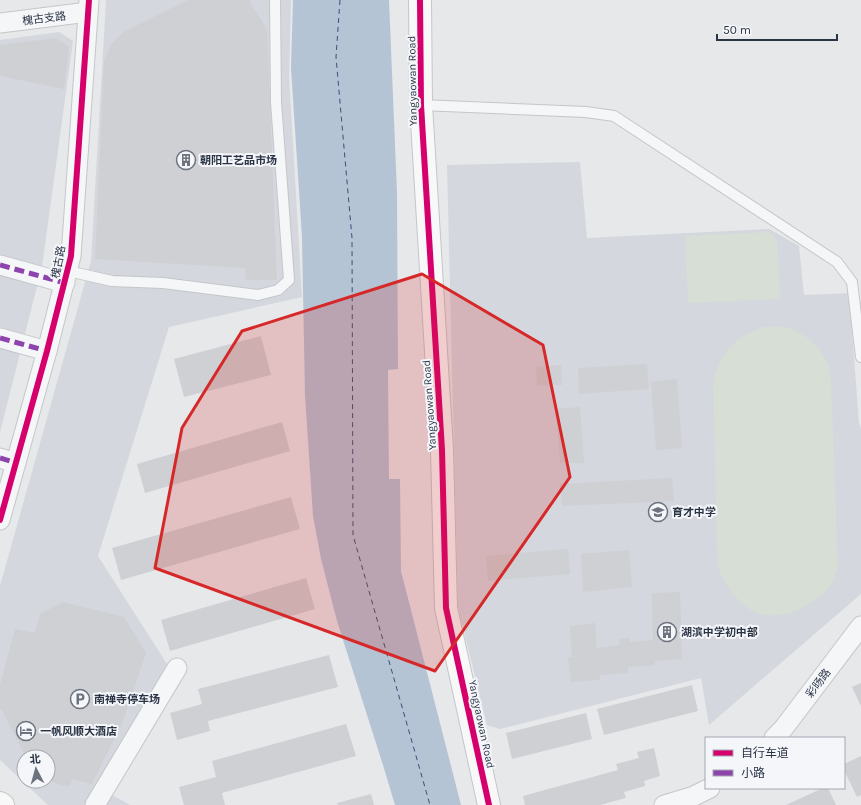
<svg xmlns="http://www.w3.org/2000/svg" width="861" height="805" font-family="Karla,'Noto Sans SC',sans-serif">
  <rect width="100%" height="100%" fill="#e6e8ea"/>
  <g fill="#d4d7dd" fill-rule="evenodd">
    <path d="M106,0H291L289,76L302,297L169,327L98,556L167,664L107,792L130,805H48L0,760V586L91,261ZM24,757H48V781H24Z"/>
    <path d="M59,32L73,41L42,267L0,432V40Z"/>
    <path d="M580,162L587,238L769,229L799,246L804,295L849,293L859,423L861,429V594L709,725L701,678L500,729L487,725L458,607L447,165Z"/>
  </g>
  <g fill="#d6ded6">
    <path d="M769,232L777,240L780,299L688,303L685,236Z"/>
    <path d="M763,327C769,327 775,326 781,327C801,328 821,346 828,364C830,369 830,374 831,379L838,567C835,573 834,581 830,587C824,594 814,601 806,606C794,613 779,617 765,615C746,613 726,589 720,572C717,566 718,558 717,551L713,382C721,352 733,338 763,327Z"/>
  </g>
  <path fill="#b4c4d5" d="M293,0H389L397,193L398,369L388,370L389,479H400L401,571L461,805H395L383,765L337,621L321,559L313,516L305,396L302,237L291,68Z"/>
  <g fill="none" stroke-linecap="round" stroke-linejoin="round">
    <path stroke="#34527a" stroke-width="1" stroke-dasharray="5 4" stroke-linecap="butt" d="M340,0L336,57L352,238L353,535L430,805"/>
  </g>
  <g fill="#ced0d3">
    <path d="M188,0H252L249,1L267,29L277,280H246L245,268L95,259L104,61L112,43L125,31Z"/>
    <path d="M56,38L69,47L64,89L0,76V45Z"/>
    <path d="M261,336L271,375L184,397L174,359Z"/>
    <path d="M647,364L649,389L579,394L578,368Z"/>
    <path d="M561,365L562,385L537,386L536,367Z"/>
    <path d="M677,379L682,448L656,450L651,382Z"/>
    <path d="M580,407L584,463H560L556,409Z"/>
    <path d="M282,422L290,451L145,493L137,464Z"/>
    <path d="M672,478L674,501L562,506L560,484Z"/>
    <path d="M291,497L300,529L121,580L112,548Z"/>
    <path d="M568,549L570,574L488,581L486,556Z"/>
    <path d="M629,550L632,587L583,592L581,554Z"/>
    <path d="M306,578L315,609L170,651L161,620Z"/>
    <path d="M680,592L682,659L655,661V665L628,667V673L600,675V680L571,682L568,657H572L570,626L595,623L597,648L620,645L619,639L629,638L630,642L653,640L652,593Z"/>
    <path d="M63,602L124,617L146,653L123,721L92,784L72,779L70,786L60,785L50,781L51,773L48,772V757H26L2,710L0,709V685L15,629L35,633L40,614Z"/>
    <path d="M329,655L338,687L208,721L210,731L177,740L170,713L202,704L198,689Z"/>
    <path d="M861,683V706L852,687Z"/>
    <path d="M692,685L698,711L604,735L597,709Z"/>
    <path d="M586,713L592,739L512,759L506,733Z"/>
    <path d="M346,724L356,756L222,793L225,805H184L179,787L216,777L212,761Z"/>
    <path d="M654,748L660,776L644,781L645,786L624,792L626,798L600,805H525L523,796L618,770L616,764L639,758L637,752Z"/>
    <path d="M861,756V795L857,797L844,770V764Z"/>
    <path d="M823,788H828L836,805H786Z"/>
    <path d="M371,794L374,805H338L337,803Z"/>
  </g>
  <g fill="none" stroke-linecap="round" stroke-linejoin="round">
    <g stroke="#c4c6c8" stroke-width="12">
      <g id="lane">
        <path d="M421,105L586,112L614,116L837,262L852,282L861,357"/>
        <path d="M68,271L112,281L163,283L258,295L278,290L289,280L276,102L275,0"/>
      </g>
    </g>
    <g stroke="#c4c6c8" stroke-width="21">
      <g id="street">
        <path d="M0,23L88,12"/>
        <path d="M0,265L65,283"/>
        <path d="M0,338L47,351"/>
        <path d="M0,458L16,463"/>
        <path d="M0,520L47,351L71,256L89,0"/>
        <path d="M774,738L783,729L861,626"/>
        <path d="M95,805L177,668"/>
        <path d="M664,805L694,796L710,788"/>
      </g>
    </g>
    <g stroke="#c4c6c8" stroke-width="24">
      <g id="secondary">
        <path d="M420,0L421,105L442,450L446,608L489,805"/>
        <path d="M0,803L3,805"/>
      </g>
    </g>
    <use href="#lane" stroke="#f5f6f7" stroke-width="10"/>
    <use href="#street" stroke="#f5f6f7" stroke-width="19"/>
    <use href="#secondary" stroke="#f8f8f8" stroke-width="22"/>
    <g stroke="#8e44ad" stroke-width="5" stroke-dasharray="10 5" stroke-linecap="butt">
      <path d="M0,265L65,283"/>
      <path d="M0,338L47,351"/>
      <path d="M0,458L16,463"/>
    </g>
    <g stroke="#f4f6f9" stroke-width="8">
      <g id="cycleway">
        <path d="M420,0L421,105L442,450L446,608L489,805"/>
        <path d="M0,520L47,351L71,256L89,0"/>
      </g>
    </g>
    <use href="#cycleway" stroke="#d6006c" stroke-width="6"/>
  </g>
  <path fill="#d62828" fill-opacity="0.2" stroke="#d62828" stroke-width="3" stroke-linejoin="round" d="M422,274L543,345L570,477L435,671L155,568L182,428L242,331Z"/>
  <defs>
    <g id="building-ring" transform="scale(1)"><circle r="9.5" fill="#f4f6f9" stroke="#6c737f" stroke-width="1.5"/><path d="M-4-6H4V6H1V3H-1V6H-4ZM-2.5-4.3h1.7v1.8h-1.7ZM.8-4.3h1.7v1.8H.8ZM-2.5-1h1.7V.8h-1.7ZM.8-1h1.7V.8H.8Z" fill="#6c737f"/></g>
    <g id="school-ring" transform="scale(1)"><circle r="9.5" fill="#f4f6f9" stroke="#6c737f" stroke-width="1.5"/><path d="M0-5L7-2L0 1L-7-2ZM-4 1L0 2.5L4 1V4Q0 6-4 4Z" fill="#6c737f"/></g>
    <g id="parking-ring" transform="scale(1)"><circle r="9.5" fill="#f4f6f9" stroke="#6c737f" stroke-width="1.5"/><path d="M-3.5-5.5H1a3.5 3.5 0 0 1 0 7H-1V5.5H-3.5ZM-1-3.4V-.6H.8a1.4 1.4 0 0 0 0-2.8Z" fill="#6c737f"/></g>
    <g id="hotel-ring" transform="scale(1)"><circle r="9.5" fill="#f4f6f9" stroke="#6c737f" stroke-width="1.5"/><path d="M-6-4.5h1.5V1H6V5H4.5V3h-9V5H-6ZM-4 0a1.8 1.8 0 1 1 3.6 0ZM.5 0V-2.5h3Q6-2.5 6 0Z" fill="#6c737f"/></g>
  </defs>
  <g fill-rule="evenodd">
    <use href="#building-ring" x="186" y="160"/>
    <use href="#school-ring" x="658" y="512"/>
    <use href="#building-ring" x="667" y="632"/>
    <use href="#parking-ring" x="80" y="699"/>
    <use href="#hotel-ring" x="26" y="731"/>
  </g>
  <g text-anchor="middle" stroke-width="4" stroke-linejoin="round" paint-order="stroke">
    <g font-size="11" fill="#2b3445" stroke="#f4f6f9">
      <text transform="translate(44 18) rotate(-7)" y="4">槐古支路</text>
      <text transform="translate(412 81) rotate(-91)" y="4">Yangyaowan Road</text>
      <text transform="translate(58 262) rotate(-79)" y="4">槐古路</text>
      <text transform="translate(429 405) rotate(-94)" y="4">Yangyaowan Road</text>
      <text transform="translate(818 683) rotate(-53)" y="4">彩旸路</text>
      <text transform="translate(482 724) rotate(78)" y="4">Yangyaowan Road</text>
    </g>
    <g font-size="11" font-weight="bold" fill="#2b3445" stroke="#f4f6f9" text-anchor="start">
      <text x="200" y="164">朝阳工艺品市场</text>
      <text x="672" y="516">育才中学</text>
      <text x="681" y="636">湖滨中学初中部</text>
      <text x="94" y="703">南禅寺停车场</text>
      <text x="40" y="735">一帆风顺大酒店</text>
    </g>
  </g>
  <rect x="705" y="737" width="140" height="52" fill="#f4f6f9" stroke="#a4a8b1"/>
  <rect x="713" y="750" width="20" height="6" fill="#d6006c" stroke="#a4a8b1"/>
  <text x="741" y="757" font-size="12" fill="#2b3445">自行车道</text>
  <rect x="713" y="770" width="20" height="6" fill="#8e44ad" stroke="#a4a8b1"/>
  <text x="741" y="777" font-size="12" fill="#2b3445">小路</text>
  <g transform="translate(36 769) rotate(354)"><circle r="19" fill="#f4f6f9" stroke="#a4a8b1"/>
  <path d="M0-3L7 15L0 10L-7 15Z" fill="#6c737f"/>
  <text y="-6" font-size="11" font-weight="bold" text-anchor="middle" fill="#2b3445">北</text>
  </g>
  <path d="M717 34v6h120v-6" fill="none" stroke="#2b3445" stroke-width="2"/>
  <text x="723" y="34" font-size="12" fill="#2b3445" stroke="#f4f6f9" stroke-width="3" paint-order="stroke">50 m</text>
</svg>
